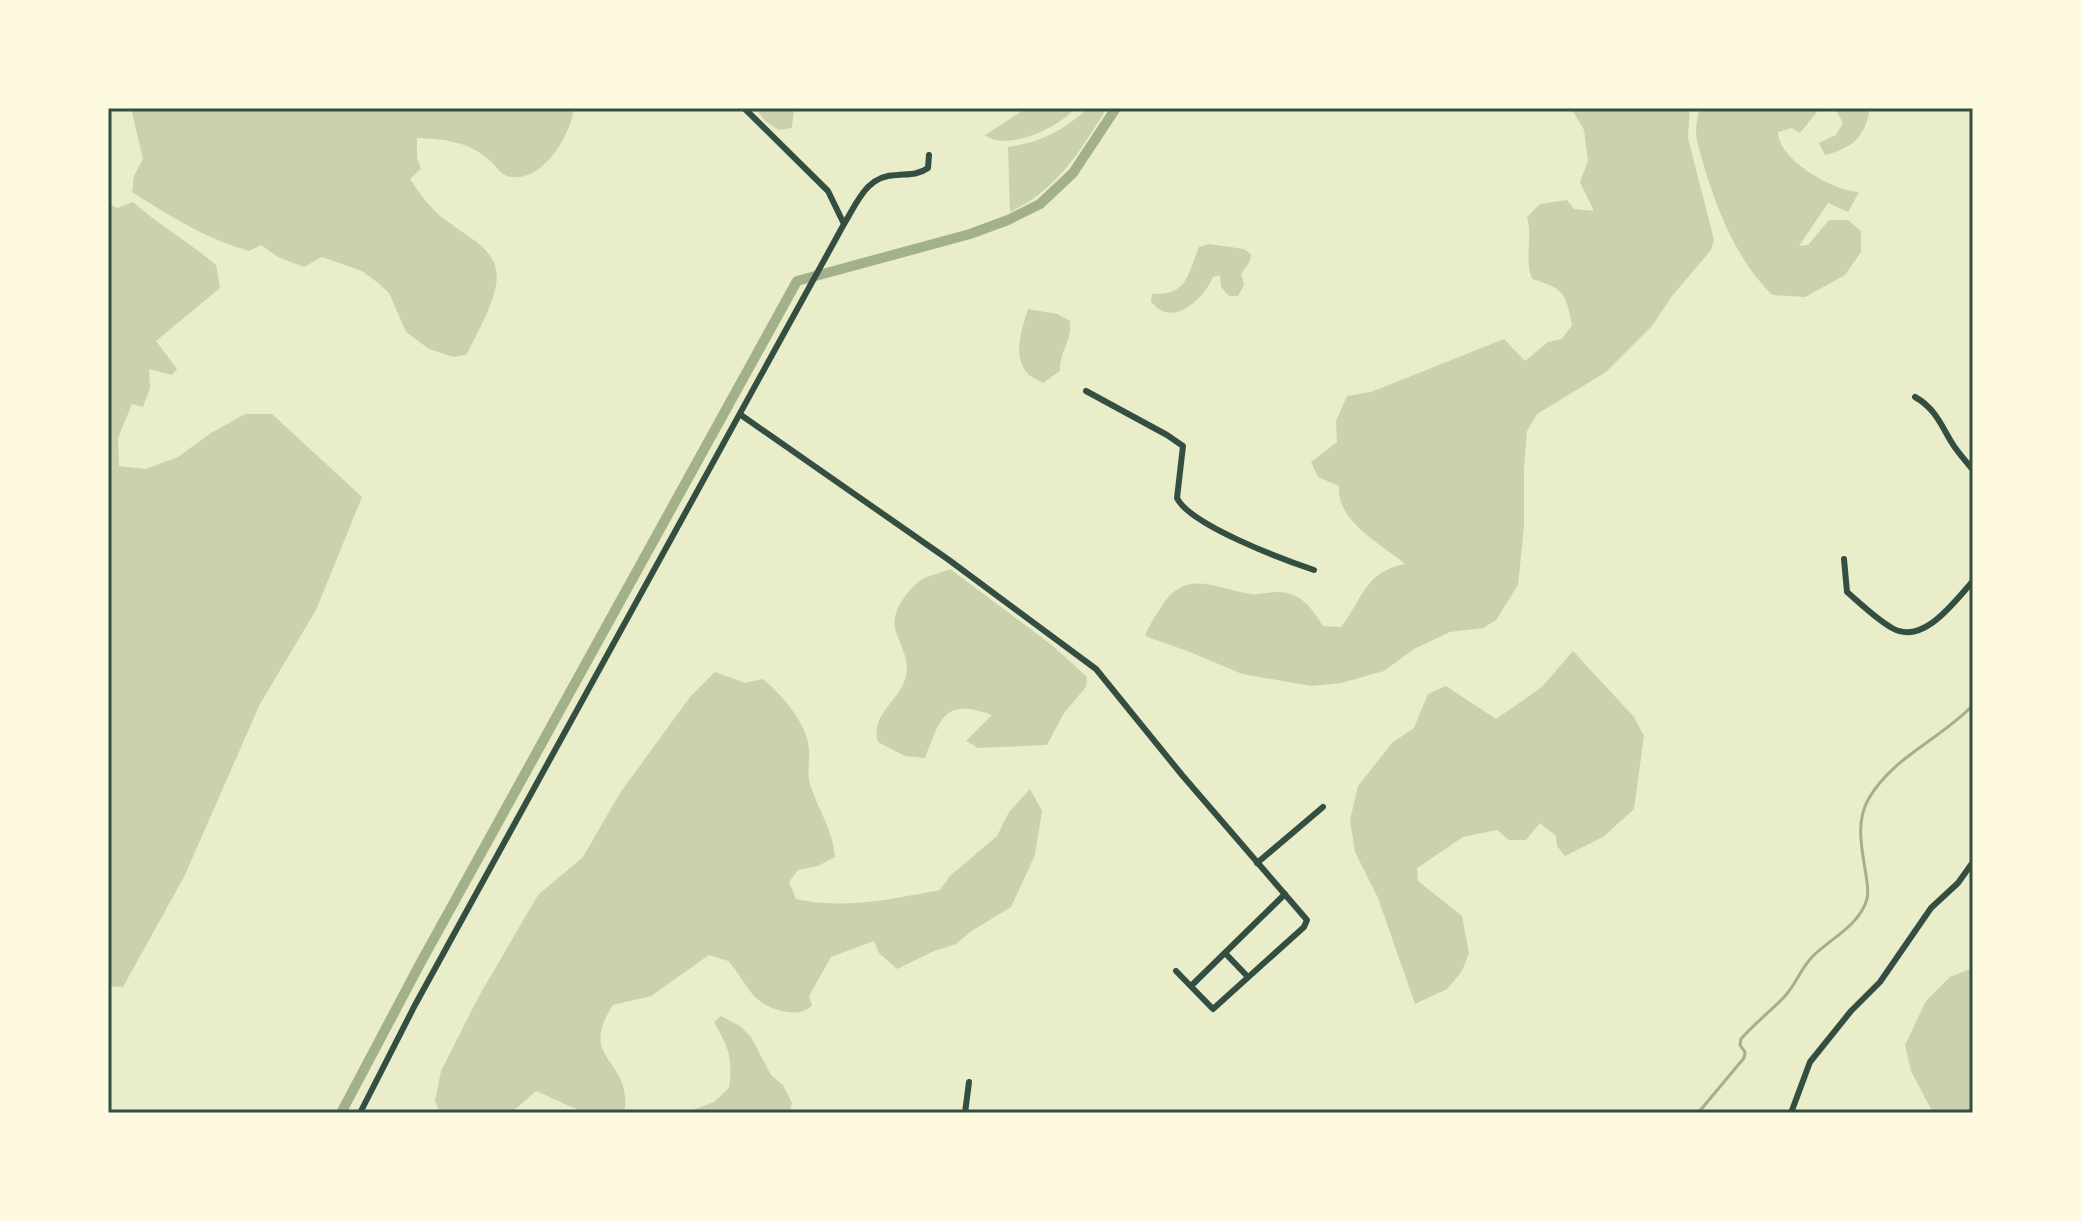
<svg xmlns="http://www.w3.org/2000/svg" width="2081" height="1221" font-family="'Titillium Web',sans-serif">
  <rect width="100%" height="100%" fill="#e9edc9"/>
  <g fill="#cad2ad">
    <path d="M131,108H574C571,134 544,181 512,177C500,176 496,165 488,159C468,141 442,139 417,138V158L421,169L410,179C421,195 431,210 447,221C475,243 508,253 493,297C487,316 476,335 467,354L454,357L429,349L406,332L389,293L377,282L362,271L322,257L304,267L278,257L261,245L249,251C206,239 170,216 132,192L134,176L143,159Z"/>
    <path d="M755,108H794L792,128L779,130L765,121Z"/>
    <path d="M1027,108H1075C1059,128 1006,152 985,135Z"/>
    <path d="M1088,108H1107C1081,150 1056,191 1010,212L1008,147C1041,142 1063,131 1088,108Z"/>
    <path d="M1571,108H1690L1688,138L1714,240L1711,250L1672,296L1652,326L1606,372L1537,414L1527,431L1524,468V526L1518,585L1496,620L1483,628L1450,632L1414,649L1384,671L1341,683L1311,686L1242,674L1190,652L1145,636C1148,627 1154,618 1160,609C1185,566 1214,589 1252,594C1260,595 1268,592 1277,592C1301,592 1311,607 1323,626L1341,627C1363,599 1364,572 1405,564C1382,544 1336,522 1339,486L1318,477L1311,462L1337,442L1336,421L1347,396L1371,392L1504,339L1525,361L1548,342L1562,339L1572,325C1565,292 1565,289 1532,279C1524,257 1533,238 1527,217L1540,204L1567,200L1574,209L1594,211L1580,182L1588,161L1584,130Z"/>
    <path d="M1699,108H1820L1800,133L1792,128L1778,132C1778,160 1834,191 1859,192L1848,212L1828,203L1799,246L1808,245L1829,220H1848L1861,231V252L1845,275L1805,297L1772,295C1738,261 1719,215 1705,170C1702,158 1697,145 1696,133C1696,125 1698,116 1699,108Z"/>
    <path d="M1835,108H1870C1865,137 1853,148 1825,155L1819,143L1836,135L1843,123Z"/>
    <path d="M133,202C159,225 189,242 216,265L220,288L156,341L177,369L172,375L149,369L150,388L143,407L132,404L118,438L119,466L146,469L178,457L211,433L245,414H272L362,497L316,610L260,704L184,877L123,987L108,986V203L117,208Z"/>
    <path d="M1209,244L1244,249L1251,254L1250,261L1241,274L1244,285L1238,296H1229L1221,287L1220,275L1213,277C1204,299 1171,330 1151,301L1152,294C1188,295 1187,276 1199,247Z"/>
    <path d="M1028,309L1057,314L1070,321C1072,341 1060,350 1060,371L1043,383C1039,380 1030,377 1027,373C1012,355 1022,328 1028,309Z"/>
    <path d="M950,569L1053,646L1087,677L1086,687L1064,713L1047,745L978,748L966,741L992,715C944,698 941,717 925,758L905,756L878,742C869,715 901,700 906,676C910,657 899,645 895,628C891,612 908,589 921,580C929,575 941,573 950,569Z"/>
    <path d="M1573,651L1634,717L1644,736L1634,809L1603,837L1565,856L1557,846L1556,836L1540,823L1526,840H1509L1497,830L1463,837L1417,868L1418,881L1462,916L1469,953L1462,971L1447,989L1415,1004L1378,898L1355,852L1350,820L1358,786L1392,743L1414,728L1428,694L1446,686L1496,719L1542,687Z"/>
    <path d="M715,672L745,683L763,679C782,695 808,724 809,750C810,763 806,774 811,787C819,811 833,831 835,857L818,866L798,870L789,882L796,899C845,910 891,899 940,890L950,876L997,836L1009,812L1030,789L1042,811L1035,855L1011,907L970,932L956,944L934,951L897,969L879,953L874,941L831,957L809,996L812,1006C803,1013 793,1014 782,1011C748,1002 749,984 728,961L709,955L651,996L613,1005C577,1061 630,1056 625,1109C597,1125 563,1102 536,1091L511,1113H440L435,1101L441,1071L479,996L538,895L583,857L620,793L690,697Z"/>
    <path d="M1970,969H1973V1113H1933L1911,1071L1905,1045L1926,1001L1950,977Z"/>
    <path d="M721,1016L740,1026L751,1037L771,1075L783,1085L792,1103L789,1113H684L714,1102L729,1088C733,1058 729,1048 714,1022Z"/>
  </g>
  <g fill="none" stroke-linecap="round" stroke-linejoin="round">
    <path stroke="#a3b18a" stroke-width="3" d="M1698,1113L1744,1058L1745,1052L1740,1045L1741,1039C1755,1023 1771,1011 1785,996C1796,984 1801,968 1813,956C1831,938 1859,926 1867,899C1869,892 1867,883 1866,875C1862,849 1855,822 1869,798C1894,756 1941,739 1973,705"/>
    <path stroke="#a3b18a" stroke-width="10" d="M341,1113L421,962L797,281L970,234L1008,220L1040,204L1073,173L1116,108"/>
    <g stroke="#344e41" stroke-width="6">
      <path d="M844,224C858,201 867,175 897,175C909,174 918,175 928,168L929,155"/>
      <path d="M1086,391L1167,435L1183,446L1177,498C1190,525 1284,560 1314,570"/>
      <path d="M1915,397C1935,408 1941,425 1952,443C1958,453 1966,461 1973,470"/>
      <path d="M741,415L949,560L1096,669L1182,775L1307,920L1304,927L1213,1009L1176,971"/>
      <path d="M1844,559L1847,592C1861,604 1876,619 1892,628C1923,646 1954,602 1973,581"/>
      <path d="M1257,863L1323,807"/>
      <path d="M1225,953L1248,977"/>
      <path d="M1191,986L1285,894"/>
      <path d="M360,1113L415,1005L844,224L828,191L744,108"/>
      <path d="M965,1113L969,1082"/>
      <path d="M1791,1113L1810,1062L1851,1011L1880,982L1931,908L1958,883L1973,862"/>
    </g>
  </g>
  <rect width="2081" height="1221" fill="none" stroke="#fefae0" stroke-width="220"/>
  <rect x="110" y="110" width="1861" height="1001" fill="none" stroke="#344e41" stroke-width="3"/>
</svg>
